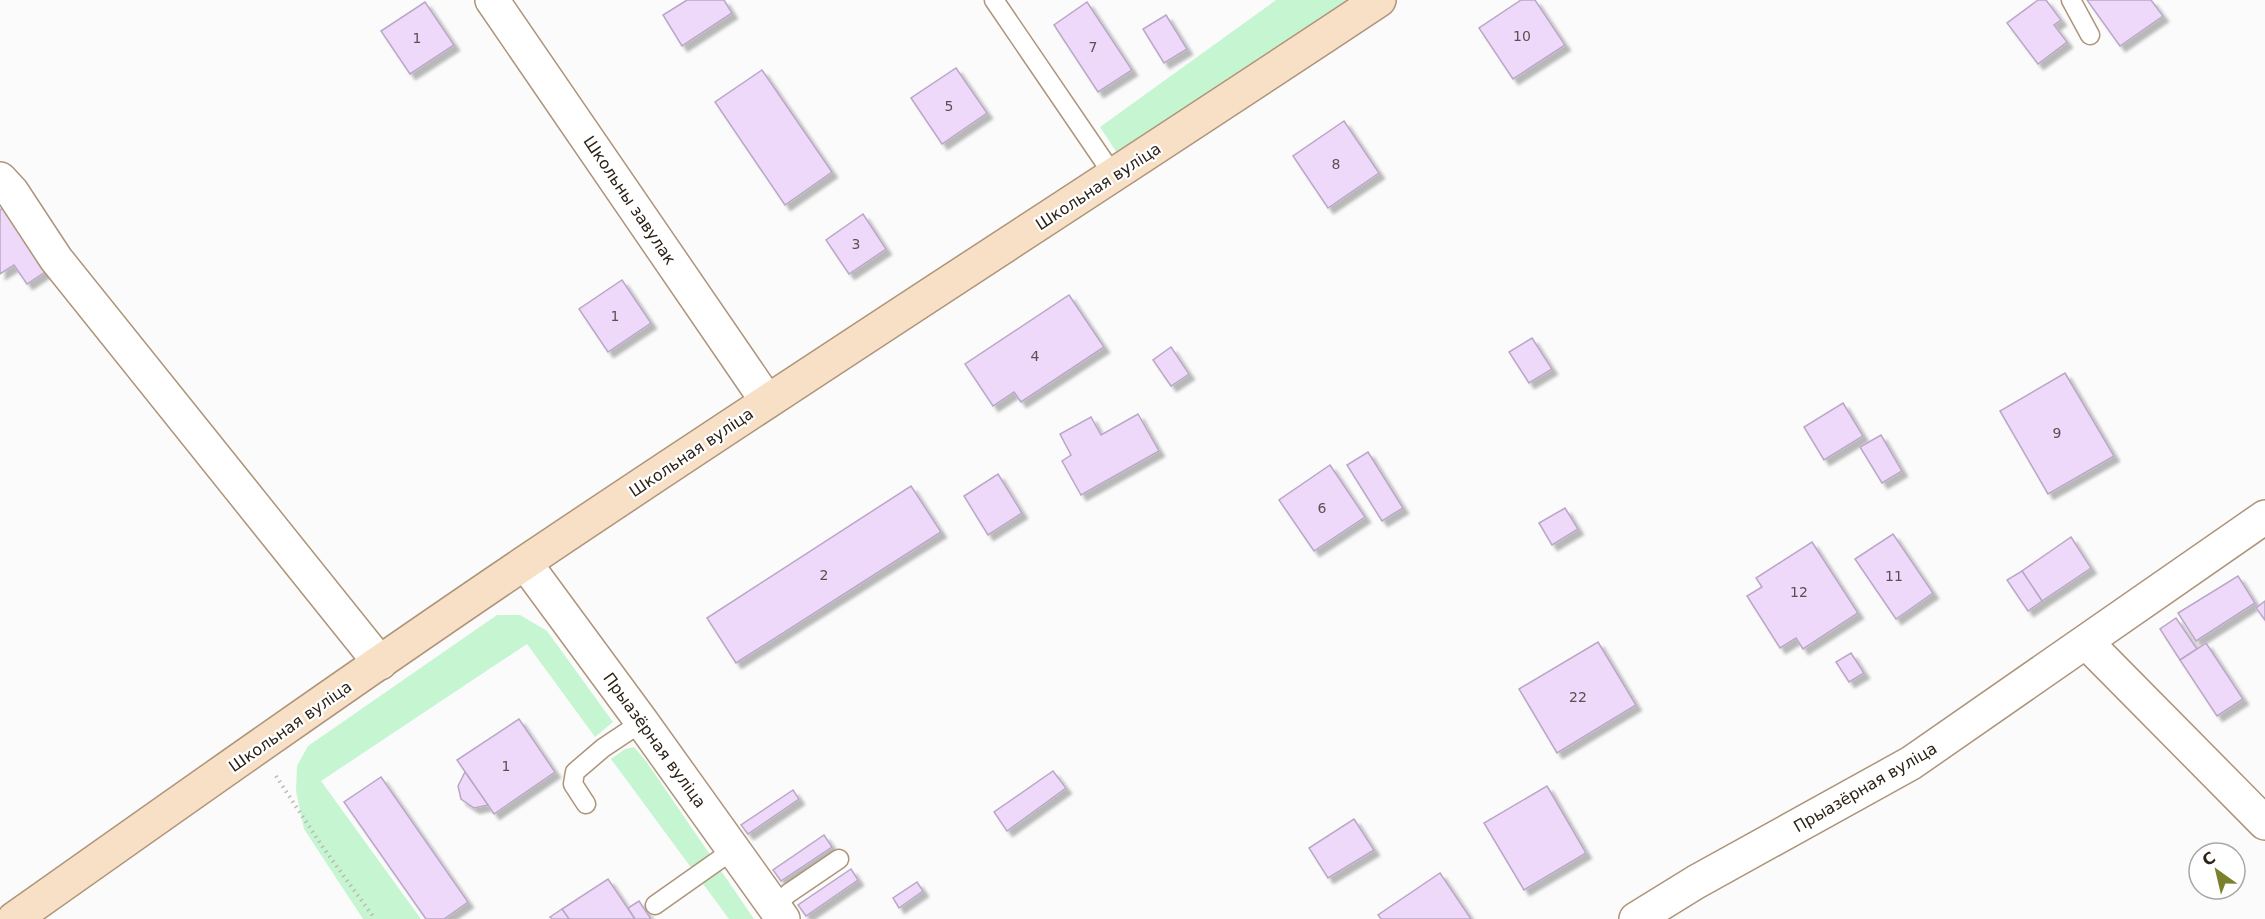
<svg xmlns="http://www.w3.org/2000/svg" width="2265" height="919" font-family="'DejaVu Sans',sans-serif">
  <defs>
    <filter id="shadow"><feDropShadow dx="5.5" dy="5.5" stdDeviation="1.5" flood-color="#0004"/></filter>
  </defs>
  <rect width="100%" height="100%" fill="#fbfbfb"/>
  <g fill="#c6f6d1">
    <path d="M1276,0H1364L1123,162L1100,127Z"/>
    <path d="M497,615H520L547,631L613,722L595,737L527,644L321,781L421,919H363L304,829L296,791L297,766L308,746Z"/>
    <path d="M634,747L646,761L754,919H729L611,759L625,749Z"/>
  </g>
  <g fill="#eed9fa" stroke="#baa7c6" stroke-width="1.5" filter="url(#shadow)">
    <path d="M687,0H724L732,13L682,46L663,15Z"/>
    <path d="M1521,0H1535L1565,45L1513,79L1479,28Z"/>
    <path d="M2038,0H2046L2061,20L2054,25L2067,42L2038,64L2007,23Z"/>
    <path d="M2087,0H2151L2163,16L2120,46Z"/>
    <path d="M425,2L454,45L410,74L381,31Z"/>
    <path d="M1087,2L1132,70L1098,92L1054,25Z"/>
    <path d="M1166,15L1187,49L1164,63L1143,29Z"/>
    <path d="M956,68L987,113L942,144L911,98Z"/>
    <path d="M762,70L832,172L785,205L715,102Z"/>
    <path d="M1344,121L1379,173L1328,208L1293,156Z"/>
    <path d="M9,204L51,268L27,284L14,265L0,274V210Z"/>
    <path d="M863,214L886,249L849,274L826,240Z"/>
    <path d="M622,280L651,323L608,352L579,309Z"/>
    <path d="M1069,295L1104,347L1021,402L1014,392L993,406L965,364Z"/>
    <path d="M1532,338L1552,369L1529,383L1509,352Z"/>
    <path d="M1171,347L1189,374L1171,386L1153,360Z"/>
    <path d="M2065,373L2114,456L2048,494L2000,411Z"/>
    <path d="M1843,403L1863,436L1824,460L1804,427Z"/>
    <path d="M1138,414L1159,451L1081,495L1062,461L1071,455L1060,434L1091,417L1101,435Z"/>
    <path d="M1881,435L1902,471L1882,483L1860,447Z"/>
    <path d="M1368,452L1403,508L1382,521L1347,465Z"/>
    <path d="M1330,465L1365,517L1314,551L1279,500Z"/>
    <path d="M998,474L1022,513L988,535L964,496Z"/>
    <path d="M911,486L941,532L736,663L707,618Z"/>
    <path d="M1565,508L1578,529L1552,545L1539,523Z"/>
    <path d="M1893,534L1933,593L1896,619L1855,559Z"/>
    <path d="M2071,537L2091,568L2042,601L2022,571Z"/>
    <path d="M1812,542L1858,613L1803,649L1796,638L1780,648L1747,596L1762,587L1756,578Z"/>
    <path d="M2022,571L2042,601L2028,611L2007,580Z"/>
    <path d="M2238,576L2255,603L2196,641L2178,613Z"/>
    <path d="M2265,601V620L2256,608Z"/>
    <path d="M2176,618L2197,649L2180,660L2160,629Z"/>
    <path d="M1598,642L1636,705L1557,753L1519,689Z"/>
    <path d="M2206,643L2243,699L2217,716L2180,660Z"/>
    <path d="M1851,653L1864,673L1849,682L1836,662Z"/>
    <path d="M519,719L555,772L494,814L457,760Z"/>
    <path d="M1053,771L1066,788L1007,831L994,812Z"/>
    <path d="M465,772L488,805L474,808L461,799L458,786Z"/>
    <path d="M381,777L468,902L444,919H426L344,802Z"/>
    <path d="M1547,786L1586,853L1524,890L1484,823Z"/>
    <path d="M793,790L799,799L748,834L741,825Z"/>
    <path d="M1354,819L1374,850L1328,878L1309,848Z"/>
    <path d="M824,835L832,847L781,881L773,870Z"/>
    <path d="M851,869L858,880L806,916L798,905Z"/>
    <path d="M1440,873L1471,919H1381L1378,915Z"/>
    <path d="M608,879L635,919H569L562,909Z"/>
    <path d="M917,882L923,891L899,908L893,898Z"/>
    <path d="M639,901L651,919H635L628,908Z"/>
    <path d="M562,909L569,919H552L550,917Z"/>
  </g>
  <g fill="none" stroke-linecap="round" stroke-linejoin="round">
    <g stroke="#ae9479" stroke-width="21">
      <g id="lane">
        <path d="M994,0L1114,176"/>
        <path d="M2071,0L2090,35"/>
        <path d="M586,804L573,784L575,772L603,748L642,722"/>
        <path d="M655,905L733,850"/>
        <path d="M774,906L789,893L839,859"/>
      </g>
    </g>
    <g stroke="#ae9479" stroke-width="36">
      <g id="street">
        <path d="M492,0L767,401"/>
        <path d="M0,179L12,192L56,259L380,663"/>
        <path d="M525,563L642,722L783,919"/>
        <path d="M2087,643L2265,823"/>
        <path d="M1636,919L1696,882L1911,763L2265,517"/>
      </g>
    </g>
    <g stroke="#ae9479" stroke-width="36">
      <path id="secondary" d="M14,919C185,798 356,677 529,560C811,370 1096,188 1379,0"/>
    </g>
    <path stroke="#bcb9b6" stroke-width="4" stroke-dasharray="1.5 4.5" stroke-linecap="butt" d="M276,776L322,846L375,919"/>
    <use href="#lane" stroke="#fff" stroke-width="18"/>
    <use href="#street" stroke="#fff" stroke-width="33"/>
    <use href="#secondary" stroke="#f8e0c6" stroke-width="33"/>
  </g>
  <g text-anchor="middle" stroke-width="4.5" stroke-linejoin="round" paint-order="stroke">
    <g font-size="14" fill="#5c5050">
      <text x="1522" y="41">10</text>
      <text x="417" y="43">1</text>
      <text x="1093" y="52">7</text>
      <text x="949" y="111">5</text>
      <text x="1336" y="169">8</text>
      <text x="856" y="249">3</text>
      <text x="615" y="321">1</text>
      <text x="1035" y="361">4</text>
      <text x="2057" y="438">9</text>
      <text x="1322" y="513">6</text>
      <text x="824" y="580">2</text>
      <text x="1894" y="581">11</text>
      <text x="1799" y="597">12</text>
      <text x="1578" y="702">22</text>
      <text x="506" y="771">1</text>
    </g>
    <g font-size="16" fill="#2c2217" stroke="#fff">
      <text transform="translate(1098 186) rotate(-33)" y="6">Школьная вуліца</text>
      <text transform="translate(630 200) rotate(56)" y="6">Школьны завулак</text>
      <text transform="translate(691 452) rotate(-34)" y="6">Школьная вуліца</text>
      <text transform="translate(290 726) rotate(-35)" y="6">Школьная вуліца</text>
      <text transform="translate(655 740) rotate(54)" y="6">Прыазёрная вуліца</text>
      <text transform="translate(1865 787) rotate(-30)" y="6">Прыазёрная вуліца</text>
    </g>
  </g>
  <g transform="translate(2217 871) rotate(326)"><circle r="28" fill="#ffffff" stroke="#aba7a2" stroke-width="1.5"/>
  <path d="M0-4.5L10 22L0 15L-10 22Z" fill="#7b802a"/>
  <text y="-9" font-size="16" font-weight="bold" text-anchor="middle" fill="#2c2217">С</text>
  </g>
</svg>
